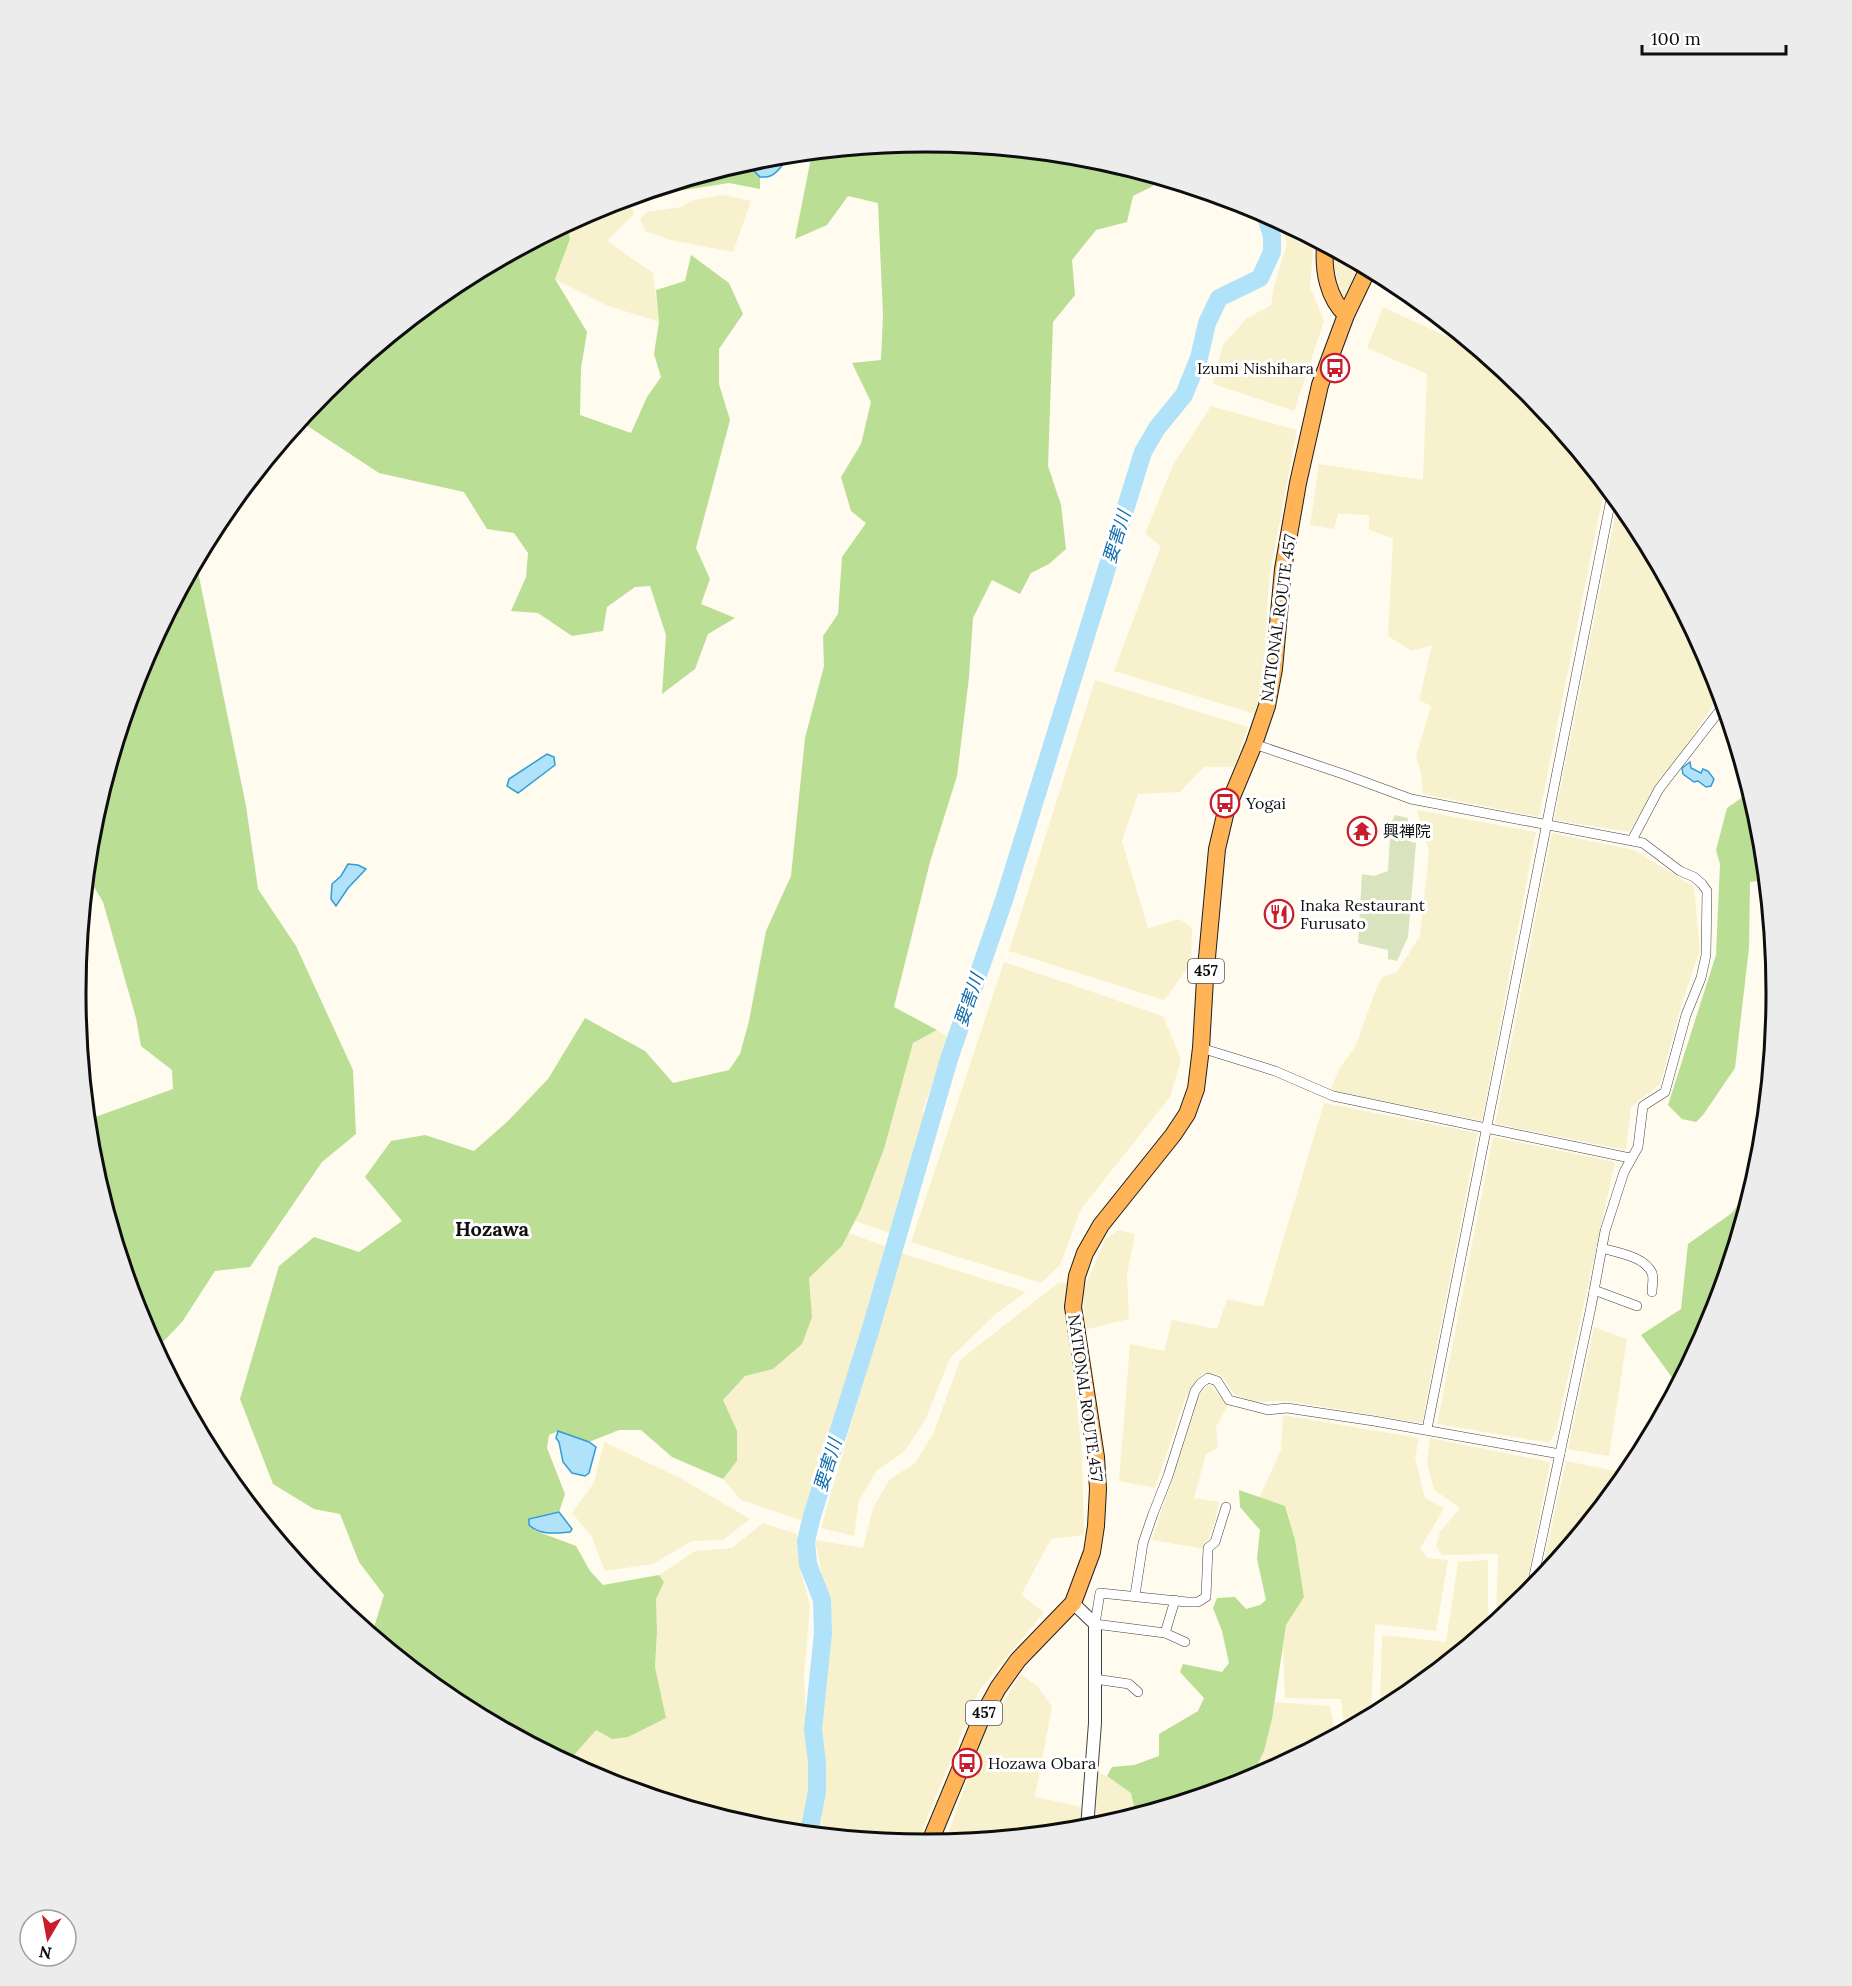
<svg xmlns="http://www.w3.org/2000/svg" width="1852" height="1986" font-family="Lora,'Noto Sans JP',serif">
  <rect width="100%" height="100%" fill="#fffbef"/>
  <g fill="#f7f2cd">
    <path d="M723,195L751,201L733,252L670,240L645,231L640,219L647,212L681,207L694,200Z"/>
    <path d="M628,198L634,214L607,241L653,273L659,322L606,305L555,279L570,239L567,225L601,207Z"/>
    <path d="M1283,233H1300L1314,240L1310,287L1324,321L1294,411L1213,384L1223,345L1246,319L1271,305L1274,287L1287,243Z"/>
    <path d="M1331,249L1361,265L1343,298L1332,261Z"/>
    <path d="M1383,307L1446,336L1468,342L1528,391L1605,486L1539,817L1423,794L1421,773L1416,756L1431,706L1419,700L1432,645L1412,651L1388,636L1393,538L1369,530V515L1338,514L1334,529L1310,525L1319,464L1423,480L1427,374L1367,348Z"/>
    <path d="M1211,406L1297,430L1269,579L1263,682L1255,714L1114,671L1161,546L1145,534L1173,465Z"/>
    <path d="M1618,501L1634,521L1712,668L1722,698L1713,705L1629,832L1554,820Z"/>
    <path d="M1095,680L1248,727L1234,767H1204L1180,792L1138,794L1122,841L1148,928L1180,919L1192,928L1191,964L1164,1000L1009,951Z"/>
    <path d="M1417,810L1536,832L1482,1121L1330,1090L1340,1068L1356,1045L1375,992L1382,977L1397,972L1420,936L1429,852Z"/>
    <path d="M1552,833L1634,850L1694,887L1700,950L1682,1003L1660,1084L1631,1107L1626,1150L1495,1124Z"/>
    <path d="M1004,962L1163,1016L1181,1059L1170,1097L1081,1209L1060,1265L1041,1283L911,1242Z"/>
    <path d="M937,1030L949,1038L922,1112L928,1115L890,1233L855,1221L884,1149L913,1043Z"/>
    <path d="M1324,1103L1478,1133L1422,1423L1287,1401L1252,1402L1234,1394L1221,1375L1203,1373L1185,1399L1155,1488L1119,1481L1130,1344L1164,1351L1172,1320L1217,1329L1227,1299L1263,1307Z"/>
    <path d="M1493,1137L1615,1162L1556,1432L1549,1443L1437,1424Z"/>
    <path d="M1119,1230L1135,1234L1127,1274L1129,1319L1084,1330V1289L1105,1239Z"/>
    <path d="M848,1233L888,1247L803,1521L741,1500L723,1479L737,1461L723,1400L745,1376L773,1369L812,1317L809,1278L842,1246Z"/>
    <path d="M901,1253L1026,1292L996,1314L950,1358L926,1418L905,1451L877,1470L859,1500L854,1536L821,1528Z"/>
    <path d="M1068,1282L1074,1374L1082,1455L1084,1535L1051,1539L1021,1595L1044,1612L979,1691L917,1843L814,1833L820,1798L819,1723L831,1639L823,1579L815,1540L863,1548L873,1508L889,1480L915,1463L934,1432L960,1360L1058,1283Z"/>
    <path d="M1594,1327L1627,1339L1609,1456L1568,1449Z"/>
    <path d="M1209,1384L1228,1405L1216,1427L1218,1448L1206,1454L1194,1498L1219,1502L1214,1525L1204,1549L1152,1540L1200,1393Z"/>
    <path d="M1283,1415L1419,1438L1415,1458L1425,1498L1444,1508L1420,1549L1428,1558L1448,1560L1436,1631L1375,1624L1371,1715L1359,1722L1343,1719L1341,1699L1285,1698L1283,1642L1286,1625L1304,1596L1295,1540L1285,1507L1259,1498L1281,1450Z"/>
    <path d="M1430,1438L1550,1462L1524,1598L1496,1621L1498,1554L1442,1555L1436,1546L1440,1532L1460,1508L1434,1490L1427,1463Z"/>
    <path d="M604,1442L680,1478L750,1519L723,1540L692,1541L653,1564L605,1571L591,1535L572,1513L594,1483Z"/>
    <path d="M1566,1461L1616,1471L1613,1491L1540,1579Z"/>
    <path d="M763,1523L797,1534L801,1572L810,1604L804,1677L809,1788L802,1832L760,1828L600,1779L568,1762L596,1730L612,1739L666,1718L655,1667L657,1632L656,1599L664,1582L659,1575L695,1551L732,1548Z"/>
    <path d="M1488,1560V1627L1399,1701L1380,1710L1382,1635L1446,1642L1458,1562Z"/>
    <path d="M1021,1674L1038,1687L1052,1707L1035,1797L1082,1807V1829L945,1842L984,1734Z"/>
    <path d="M1275,1702L1330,1706L1334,1726L1345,1729L1250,1780L1264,1751Z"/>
    <path d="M1096,1772L1107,1776L1131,1793L1136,1814L1095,1827Z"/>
  </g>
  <g fill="#b9de94">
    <path d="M926,142L1092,158L1155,177L1153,186L1133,196L1127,222L1096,230L1072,260L1075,295L1053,322L1048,466L1061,505L1066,549L1049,564L1031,573L1020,594L992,580L973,618L969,677L957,776L930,862L894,1007L937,1030L913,1043L884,1149L861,1209L842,1246L809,1278L812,1317L802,1344L773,1369L745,1376L723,1400L737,1431V1461L723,1479L672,1457L641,1430H619L589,1442L558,1431L549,1435L547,1448L565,1494L559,1512L530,1519V1525L536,1531L576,1546L590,1571L603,1585L659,1575L664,1582L656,1599L657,1632L655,1667L666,1718L628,1737L612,1739L596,1730L568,1762L453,1700L372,1634L384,1595L359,1562L340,1514L314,1509L273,1484L240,1399L279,1266L314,1237L359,1252L402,1221L365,1177L391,1141L425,1135L474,1151L508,1121L548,1079L585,1018L645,1051L673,1083L729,1070L740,1054L749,1021L766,931L791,876L805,738L824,666L823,636L838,614L842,557L866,523L851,511L841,477L861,444L871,402L852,363L881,360L883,314L878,203L848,196L827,225L795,239L812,153Z"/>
    <path d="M745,163L760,177V189L729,183L678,191L672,185Z"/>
    <path d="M567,225L570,239L555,279L587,332L581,368L580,415L631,433L647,397L661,377L654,354L659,322L656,290L685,281L691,255L729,283L743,314L719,349V384L730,420L696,548L710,579L701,604L735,618L708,634L695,669L662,694L666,635L650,586L635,587L607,607L603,631L572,636L538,613L511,611L526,577L528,553L514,533L487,529L464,492L379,473L300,421L325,391L453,285Z"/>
    <path d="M196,562L246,806L258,889L296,946L353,1070L356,1134L322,1162L250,1267L215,1271L182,1322L156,1349L140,1318L91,1159L87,1120L173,1089L172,1070L141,1046L136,1018L103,902L87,875L91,827L140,667Z"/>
    <path d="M1750,792L1761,827L1766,880L1750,882L1749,948L1735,1068L1703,1115L1696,1122L1682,1119L1668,1105L1716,955L1720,864L1716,850L1727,808Z"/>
    <path d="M1753,1183L1712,1319L1632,1468C1635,1438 1659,1406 1674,1380L1641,1335L1681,1309L1688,1244L1732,1213Z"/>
    <path d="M1239,1490L1285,1506L1295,1540L1304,1597L1286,1625L1272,1719L1264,1751L1250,1780L1136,1814L1131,1793L1107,1776L1112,1767L1134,1765L1159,1756V1734L1198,1711L1204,1698L1180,1672L1183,1664L1222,1672L1229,1663L1222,1631L1213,1608L1217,1598L1235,1597L1246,1609L1260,1605L1266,1600L1257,1559L1260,1530L1240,1507Z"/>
  </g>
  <path fill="#d9e3be" d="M1395,815L1408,818V833L1411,835V842L1416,843L1408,937L1397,961L1388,959V950L1358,943L1362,874L1374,876L1388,871L1391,823Z"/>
  <g fill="#b0e2fa" stroke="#329cd6" stroke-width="1.5">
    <path d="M779,156V160L785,162C777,172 773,178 760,177L746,163L760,158Z"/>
    <path d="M547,754L554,757L555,765L518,793L507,786L509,779Z"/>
    <path d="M1690,762L1691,768L1701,773L1703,769L1708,771L1714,779L1711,786L1706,787L1698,781L1694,782L1683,774L1682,768Z"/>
    <path d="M348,864L358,865L366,869L348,888L336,906L331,899L332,884L341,876Z"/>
    <path d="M558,1431L589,1442L596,1447L589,1473L585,1476L572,1473L563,1462L559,1442L556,1438Z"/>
    <path d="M559,1512L572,1529L570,1532C556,1533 541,1536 529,1525V1519Z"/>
  </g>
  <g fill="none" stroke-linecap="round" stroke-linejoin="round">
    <path stroke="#b0e2fa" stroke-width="18" d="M809,1832L817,1792V1763L813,1729L823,1633L822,1600L808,1564L806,1541L812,1516L871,1328L949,1059L1004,900L1143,452L1157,428L1184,395L1199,358L1207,323L1219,298L1260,278L1272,252V236L1265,214"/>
    <g stroke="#414141" stroke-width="10">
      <g id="minor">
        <path d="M1254,744L1343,774L1411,799L1643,843L1680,871L1694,877L1702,884L1707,891L1706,955L1701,978L1686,1015L1665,1092L1643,1106L1638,1147L1624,1172L1605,1231L1591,1307L1531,1590"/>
        <path d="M1632,840L1659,789L1724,705"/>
        <path d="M1201,1048L1275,1071L1333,1096L1630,1158"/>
        <path d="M1602,1248C1618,1253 1644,1256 1652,1273C1654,1278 1652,1286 1652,1292"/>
        <path d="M1594,1290L1637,1306"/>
        <path d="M1427,1429L1612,494"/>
        <path d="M1135,1595L1143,1543L1153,1514L1168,1476L1195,1391L1201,1383L1208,1378L1217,1381L1229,1400L1268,1410L1287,1408L1374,1421L1560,1454"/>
        <path d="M1165,1633L1175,1600"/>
        <path d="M1185,1642L1165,1633L1095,1624L1100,1593L1187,1602H1198L1206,1597L1208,1548L1215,1542L1226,1507"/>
        <path d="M1095,1679L1129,1684L1138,1692"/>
      </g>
    </g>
    <g stroke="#414141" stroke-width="14">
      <path id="tertiary" d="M1073,1603L1095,1624V1723L1087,1828"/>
    </g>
    <g stroke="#1f1f1f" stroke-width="18">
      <g id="trunk">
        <path d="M1325,246C1323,271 1328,298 1346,315"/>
        <path d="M929,1844L981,1719L998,1688L1018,1660L1073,1603L1092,1552L1096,1526L1098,1489L1096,1457L1073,1307L1077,1276L1085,1253L1101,1225L1173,1135L1187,1114L1196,1089L1201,1048L1205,979L1217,849L1226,811L1254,744L1267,706L1274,669L1283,569L1298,483L1320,385L1346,315L1368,269"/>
      </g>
    </g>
    <use href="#minor" stroke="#fff" stroke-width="9"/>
    <use href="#tertiary" stroke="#fff" stroke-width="12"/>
    <use href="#trunk" stroke="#feb457" stroke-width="16"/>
  </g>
  <defs>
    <g id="bus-ring" transform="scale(1.5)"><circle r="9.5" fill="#fff" stroke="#c81d2c" stroke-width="1.5"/><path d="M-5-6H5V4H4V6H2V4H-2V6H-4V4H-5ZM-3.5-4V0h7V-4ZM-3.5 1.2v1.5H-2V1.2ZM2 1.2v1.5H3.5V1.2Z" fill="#c81d2c"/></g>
    <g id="temple-ring" transform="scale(1.5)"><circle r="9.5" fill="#fff" stroke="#c81d2c" stroke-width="1.5"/><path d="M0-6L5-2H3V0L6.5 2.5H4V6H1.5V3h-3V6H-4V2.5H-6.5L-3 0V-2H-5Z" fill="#c81d2c"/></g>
    <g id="restaurant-ring" transform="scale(1.5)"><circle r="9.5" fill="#fff" stroke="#c81d2c" stroke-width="1.5"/><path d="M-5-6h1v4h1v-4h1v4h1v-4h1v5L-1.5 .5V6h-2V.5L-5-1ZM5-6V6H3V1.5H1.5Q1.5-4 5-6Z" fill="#c81d2c"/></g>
  </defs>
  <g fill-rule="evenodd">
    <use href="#bus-ring" x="1335" y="368"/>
    <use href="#bus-ring" x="1225" y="803"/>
    <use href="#temple-ring" x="1362" y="831"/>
    <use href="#restaurant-ring" x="1279" y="914"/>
    <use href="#bus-ring" x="967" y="1763"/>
  </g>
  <g text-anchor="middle" stroke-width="6" stroke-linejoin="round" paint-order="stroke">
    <g fill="#fff" stroke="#565656" stroke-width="1.5">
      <rect x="1188" y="959" width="36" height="24" rx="4.5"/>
      <rect x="966" y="1701" width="36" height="24" rx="4.5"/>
    </g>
    <g font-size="15" font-weight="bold" fill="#0e0e0e">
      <text x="1206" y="976">457</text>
      <text x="984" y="1718">457</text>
    </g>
    <g font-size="16" fill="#0e0e0e" stroke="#fff" text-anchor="start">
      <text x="1314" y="374" text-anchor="end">Izumi Nishihara</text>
      <text x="1246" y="809">Yogai</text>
      <text x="1383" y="837">興禅院</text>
      <text x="1300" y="911">Inaka Restaurant<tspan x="1300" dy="18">Furusato</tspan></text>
      <text x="988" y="1769">Hozawa Obara</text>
    </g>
    <g font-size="16" fill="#0e0e0e" stroke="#fff">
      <text transform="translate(1278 618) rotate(-82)" y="6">NATIONAL ROUTE 457</text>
      <text transform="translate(1086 1398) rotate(82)" y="6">NATIONAL ROUTE 457</text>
    </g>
    <g font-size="18" font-style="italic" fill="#0f6ca9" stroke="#fff">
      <text transform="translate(1117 537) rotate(-73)" y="6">要害川</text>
      <text transform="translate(969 1000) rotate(-71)" y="6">要害川</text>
      <text transform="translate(828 1465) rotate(-73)" y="6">要害川</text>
    </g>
    <g font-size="20" font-weight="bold" fill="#0e0e0e" stroke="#fff">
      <text x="492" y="1236">Hozawa</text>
    </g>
  </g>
  <path d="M0 0H1852V1986H0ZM926 152H926A840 840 0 0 1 1766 992V994A840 840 0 0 1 926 1834H926A840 840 0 0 1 86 994V992A840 840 0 0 1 926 152Z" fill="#ececec" fill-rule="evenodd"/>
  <path fill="none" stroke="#0e0e0e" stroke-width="3" d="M926 152H926A840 840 0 0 1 1766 992V994A840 840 0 0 1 926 1834H926A840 840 0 0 1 86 994V992A840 840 0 0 1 926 152Z"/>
  <g transform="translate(48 1938) rotate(190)"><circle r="28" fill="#ffffff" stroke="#9f9f9f" stroke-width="1.5"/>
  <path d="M0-4.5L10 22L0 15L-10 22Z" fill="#c81d2c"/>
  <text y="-9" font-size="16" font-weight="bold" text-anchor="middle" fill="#0e0e0e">N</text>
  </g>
  <path d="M1642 45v9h144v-9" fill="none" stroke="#0e0e0e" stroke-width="3"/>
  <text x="1651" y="45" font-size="18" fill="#0e0e0e" stroke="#ffffff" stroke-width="4.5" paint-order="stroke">100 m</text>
</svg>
